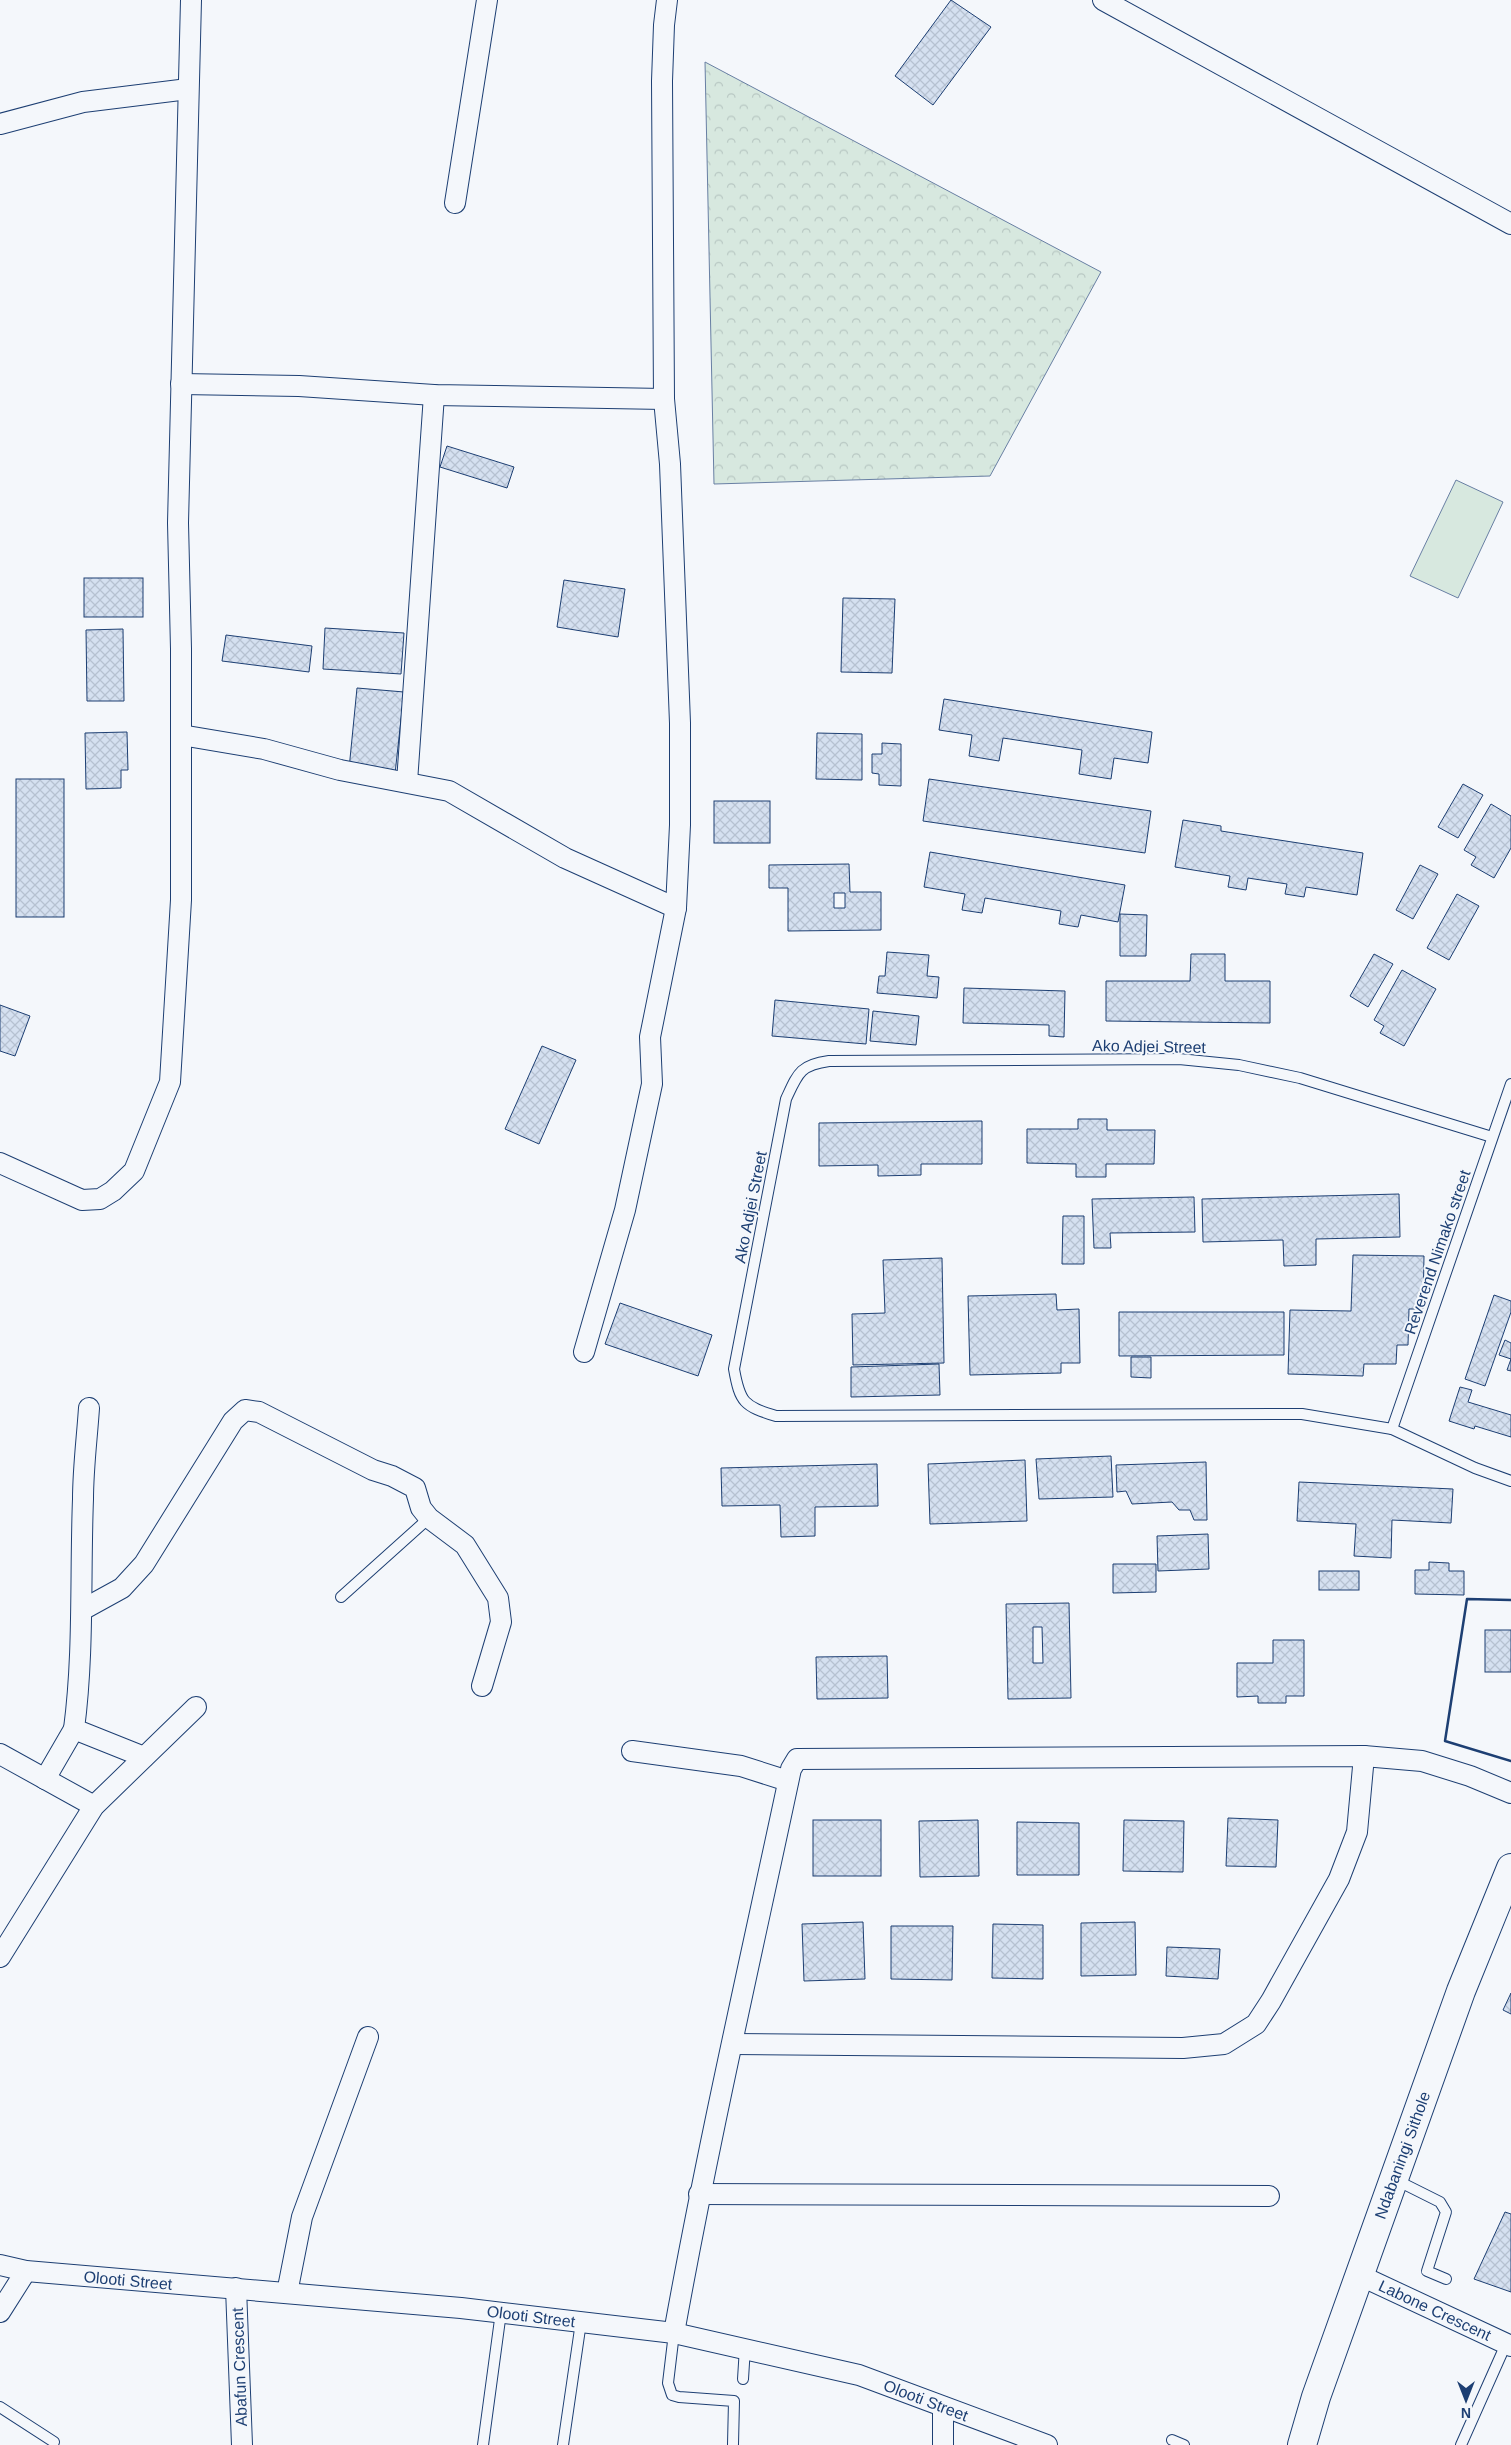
<svg xmlns="http://www.w3.org/2000/svg" width="1511" height="2445" font-family="Helvetica,sans-serif">
  <defs>
    <pattern id="park-crowns" width="20" height="18" patternUnits="userSpaceOnUse" patternTransform="scale(1.25)"><rect width="20" height="18" fill="#d7e8df"/><path d="M2 6a3 3 0 1 1 6 0M12 15a3 3 0 1 1 6 0" fill="none" stroke="#b8c8c3"/></pattern>
    <pattern id="building-cross-hatch" width="8" height="8" patternUnits="userSpaceOnUse" patternTransform="scale(1.25)"><rect width="8" height="8" fill="#d5e0f0"/><path d="M0 0l8 8M0 8l8-8" fill="none" stroke="#b6c1d1"/></pattern>
  </defs>
  <rect width="100%" height="100%" fill="#f4f7fb"/>
  <path fill="#d7e8df" stroke="#687fa3" d="M1456,480L1503,502L1458,598L1410,576Z"/>
  <path fill="url(#park-crowns)" stroke="#687fa3" d="M705,62L1101,272L990,476L714,484Z"/>
  <g fill="url(#building-cross-hatch)" stroke="#1d3f73" fill-rule="evenodd">
    <path d="M951,0L991,27L933,105L895,76Z"/>
    <path d="M447,446L514,467L507,488L440,467Z"/>
    <rect x="84" y="578" width="59" height="39"/>
    <path d="M564,580L625,589L618,637L557,627Z"/>
    <path d="M843,598L895,599L892,673L841,672Z"/>
    <path d="M325,628L404,633L401,674L323,669Z"/>
    <path d="M123,629L124,701H87L86,630Z"/>
    <path d="M226,635L312,646L309,672L222,661Z"/>
    <path d="M357,688L404,692L395,774L349,769Z"/>
    <path d="M944,699L1152,732L1148,763L1114,758L1111,779L1079,774L1082,750L1003,738L999,761L969,756L972,735L939,730Z"/>
    <path d="M127,732L128,770H121V788L86,789L85,733Z"/>
    <path d="M817,733L862,734V780L816,779Z"/>
    <path d="M882,743L901,744V786L879,785V774L872,773V754H882Z"/>
    <rect x="16" y="779" width="48" height="138"/>
    <path d="M929,779L1151,811L1145,853L923,821Z"/>
    <path d="M1463,784L1483,795L1458,838L1438,827Z"/>
    <rect x="714" y="801" width="56" height="42"/>
    <path d="M1491,804L1511,816V848L1494,878L1471,865L1476,857L1464,850Z"/>
    <path d="M1183,820L1221,826V831L1363,853L1357,895L1306,887L1304,897L1285,894L1287,884L1248,878L1246,890L1228,887L1230,876L1175,867Z"/>
    <path d="M930,852L1125,885L1118,922L1081,915L1078,927L1059,924L1061,911L985,898L982,913L962,910L965,894L924,887Z"/>
    <path d="M849,864L850,892H881V930L788,931V888H769V865ZM834,893H845V908H834Z"/>
    <path d="M1420,865L1438,874L1413,919L1396,910Z"/>
    <path d="M1457,894L1479,906L1449,960L1427,948Z"/>
    <path d="M1120,914L1147,915L1146,956H1120Z"/>
    <path d="M887,952L929,955L927,976L939,977L937,998L877,993L879,976H885Z"/>
    <path d="M1191,954H1225V981H1270V1023L1106,1021V981H1190Z"/>
    <path d="M1374,954L1393,964L1368,1007L1350,996Z"/>
    <path d="M1402,970L1436,989L1404,1046L1380,1033L1384,1026L1374,1020Z"/>
    <path d="M964,988L1065,991L1064,1037L1049,1036V1025L963,1023Z"/>
    <path d="M775,1000L869,1009L866,1044L772,1036Z"/>
    <path d="M0,1005L30,1016L15,1056L0,1051Z"/>
    <path d="M873,1011L919,1016L916,1045L870,1041Z"/>
    <path d="M542,1046L576,1060L539,1144L505,1129Z"/>
    <path d="M1078,1119H1107V1130H1155L1154,1164H1106V1177H1076V1164L1027,1163V1129H1078Z"/>
    <path d="M982,1121V1164H921V1175L878,1176V1165L819,1166V1123Z"/>
    <path d="M1399,1194L1400,1237L1316,1239V1265L1284,1266L1283,1240L1203,1242L1202,1199Z"/>
    <path d="M1194,1197L1195,1232L1110,1233L1111,1248H1094L1092,1199Z"/>
    <path d="M1063,1216H1084V1264H1062Z"/>
    <path d="M1353,1255L1424,1256L1423,1309H1409L1408,1345H1397L1396,1364H1364L1363,1376L1288,1374L1290,1310L1351,1311Z"/>
    <path d="M942,1258L944,1363L853,1365L852,1314L885,1313L883,1260Z"/>
    <path d="M1056,1294L1057,1310L1079,1309L1080,1363H1061V1373L970,1375L968,1296Z"/>
    <path d="M1494,1295L1511,1301V1312L1485,1386L1465,1379Z"/>
    <path d="M620,1303L712,1335L698,1376L605,1344Z"/>
    <path d="M1119,1312H1284V1355L1119,1356Z"/>
    <path d="M1505,1340L1511,1343V1371L1507,1370L1511,1359L1499,1355Z"/>
    <path d="M1131,1357H1151V1378L1131,1377Z"/>
    <path d="M939,1364L940,1395L851,1397V1367Z"/>
    <path d="M1460,1387L1472,1390L1468,1402L1511,1415V1437L1475,1426L1474,1429L1449,1421Z"/>
    <path d="M1111,1456L1113,1497L1039,1499L1036,1459Z"/>
    <path d="M1025,1460L1027,1521L930,1524L928,1464Z"/>
    <path d="M1206,1462L1207,1520H1194L1190,1510H1179L1172,1502L1132,1504L1126,1491L1117,1492L1116,1465Z"/>
    <path d="M877,1464L878,1506L815,1507V1536L781,1537L780,1505L722,1506L721,1468Z"/>
    <path d="M1299,1482L1453,1489L1451,1523L1392,1520L1391,1558L1354,1556L1356,1524L1297,1521Z"/>
    <path d="M1208,1534L1209,1569L1158,1571L1157,1536Z"/>
    <path d="M1429,1562L1449,1563V1571H1464V1595L1415,1594V1570H1429Z"/>
    <path d="M1113,1564H1156V1592L1113,1593Z"/>
    <rect x="1319" y="1571" width="40" height="19"/>
    <path d="M1069,1603L1071,1698L1008,1699L1006,1604ZM1033,1627H1042L1043,1663H1033Z"/>
    <rect x="1485" y="1630" width="26" height="42"/>
    <path d="M1273,1640H1304V1696H1286V1703H1258V1696L1237,1697V1663H1273Z"/>
    <path d="M887,1656L888,1698L817,1699L816,1657Z"/>
    <path d="M1228,1818L1278,1820L1276,1867L1226,1866Z"/>
    <rect x="813" y="1820" width="68" height="56"/>
    <path d="M978,1820L979,1876L920,1877L919,1821Z"/>
    <path d="M1124,1820L1184,1821L1183,1872L1123,1871Z"/>
    <path d="M1017,1822L1079,1823V1875H1017Z"/>
    <path d="M863,1922L865,1979L804,1981L802,1924Z"/>
    <path d="M1135,1922L1136,1975L1081,1976V1923Z"/>
    <path d="M993,1924L1043,1925V1979L992,1978Z"/>
    <path d="M891,1926H953L952,1980L891,1979Z"/>
    <path d="M1167,1947L1220,1949L1218,1979L1166,1976Z"/>
    <path d="M1511,1993V2014L1503,2010Z"/>
    <path d="M1505,2212L1511,2214V2292L1474,2279Z"/>
  </g>
  <g fill="none" stroke-linecap="round" stroke-linejoin="round">
    <g stroke="#1d3f73" stroke-width="12">
      <g id="lane">
        <path d="M1492,1137L1300,1078L1239,1065L1179,1059L829,1061C800,1065 798,1073 786,1099L734,1369C740,1403 744,1406 776,1416L1302,1414L1392,1429L1475,1468L1511,1481"/>
        <path d="M1392,1429L1511,1084"/>
        <path d="M341,1597L429,1518"/>
        <path d="M1394,2179L1440,2202L1446,2212L1427,2271L1446,2279"/>
        <path d="M674,2333L668,2383L672,2395L679,2397L734,2401L733,2444"/>
        <path d="M743,2379L745,2347"/>
        <path d="M0,2407L54,2442"/>
        <path d="M1172,2440L1184,2445"/>
        <path d="M483,2445L501,2312"/>
        <path d="M563,2445L581,2322"/>
        <path d="M1461,2445L1506,2344"/>
      </g>
    </g>
    <g stroke="#1d3f73" stroke-width="22">
      <g id="street">
        <path d="M1103,0L1511,224"/>
        <path d="M0,124L83,102L188,89"/>
        <path d="M455,203L487,0"/>
        <path d="M181,384L299,386L434,395L664,399"/>
        <path d="M181,735L264,749L340,770L449,791L565,858L676,908"/>
        <path d="M407,782L434,395"/>
        <path d="M0,1163L82,1200L100,1199L113,1191L134,1171L170,1082L181,900V649L178,523L191,0"/>
        <path d="M584,1352L625,1210L652,1084L650,1037L676,908L680,825V723L670,464L664,399L662,81L664,25L667,0"/>
        <path d="M89,1408C87,1438 83,1469 83,1499C80,1576 84,1653 74,1729L144,1757"/>
        <path d="M82,1610L122,1588L144,1564L233,1421L245,1410L259,1412L373,1470L392,1476L415,1488L421,1508L429,1518L465,1545L498,1598L501,1622L482,1686"/>
        <path d="M632,1751L741,1766L788,1781"/>
        <path d="M0,1754L94,1806"/>
        <path d="M45,1779L74,1729"/>
        <path d="M0,1957L94,1806L196,1707"/>
        <path d="M733,2044L1183,2048L1224,2044L1256,2024L1271,2001L1339,1879L1357,1832L1364,1756"/>
        <path d="M699,2194L1269,2196"/>
        <path d="M0,2265L26,2271L461,2308L674,2333L859,2375L1047,2445"/>
        <path d="M1359,2275L1511,2346"/>
        <path d="M236,2288L242,2445"/>
        <path d="M287,2293L302,2217L368,2037"/>
        <path d="M0,2312L26,2271"/>
        <path d="M674,2333C708,2144 751,1957 791,1769L797,1759L1364,1756L1422,1761L1470,1776L1511,1793"/>
        <path d="M943,2407V2445"/>
      </g>
    </g>
    <g stroke="#1d3f73" stroke-width="30">
      <path id="secondary" d="M1302,2445L1316,2397L1461,1991L1511,1868"/>
    </g>
    <use href="#lane" stroke="#f4f7fb" stroke-width="10"/>
    <use href="#street" stroke="#f4f7fb" stroke-width="20"/>
    <use href="#secondary" stroke="#f4f7fb" stroke-width="28"/>
    <path stroke="#1d3f73" stroke-width="2.5" d="M1511,1600L1467,1599L1445,1741L1511,1761"/>
  </g>
  <g text-anchor="middle" stroke-width="4" stroke-linejoin="round" paint-order="stroke">
    <g font-size="16" fill="#1d3f73" stroke="#f4f7fb">
      <text transform="translate(1149 1046) rotate(1)" y="6">Ako Adjei Street</text>
      <text transform="translate(750 1207) rotate(-79)" y="6">Ako Adjei Street</text>
      <text transform="translate(1437 1252) rotate(-71)" y="6">Reverend Nimako street</text>
      <text transform="translate(1402 2155) rotate(-70)" y="6">Ndabaningi Sithole</text>
      <text transform="translate(128 2280) rotate(5)" y="6">Olooti Street</text>
      <text transform="translate(1435 2310) rotate(25)" y="6">Labone Crescent</text>
      <text transform="translate(531 2316) rotate(7)" y="6">Olooti Street</text>
      <text transform="translate(239 2367) rotate(-92)" y="6">Abafun Crescent</text>
      <text transform="translate(926 2400) rotate(21)" y="6">Olooti Street</text>
    </g>
  </g>
  <g transform="translate(1466 2400) rotate(180)" stroke="#f4f7fb" stroke-width="4" paint-order="stroke">
  <path d="M0-4L9 19L0 12L-9 19Z" fill="#1d3f73"/>
  <text y="-8" font-size="14" font-weight="bold" text-anchor="middle" fill="#1d3f73">N</text>
  </g>
</svg>
